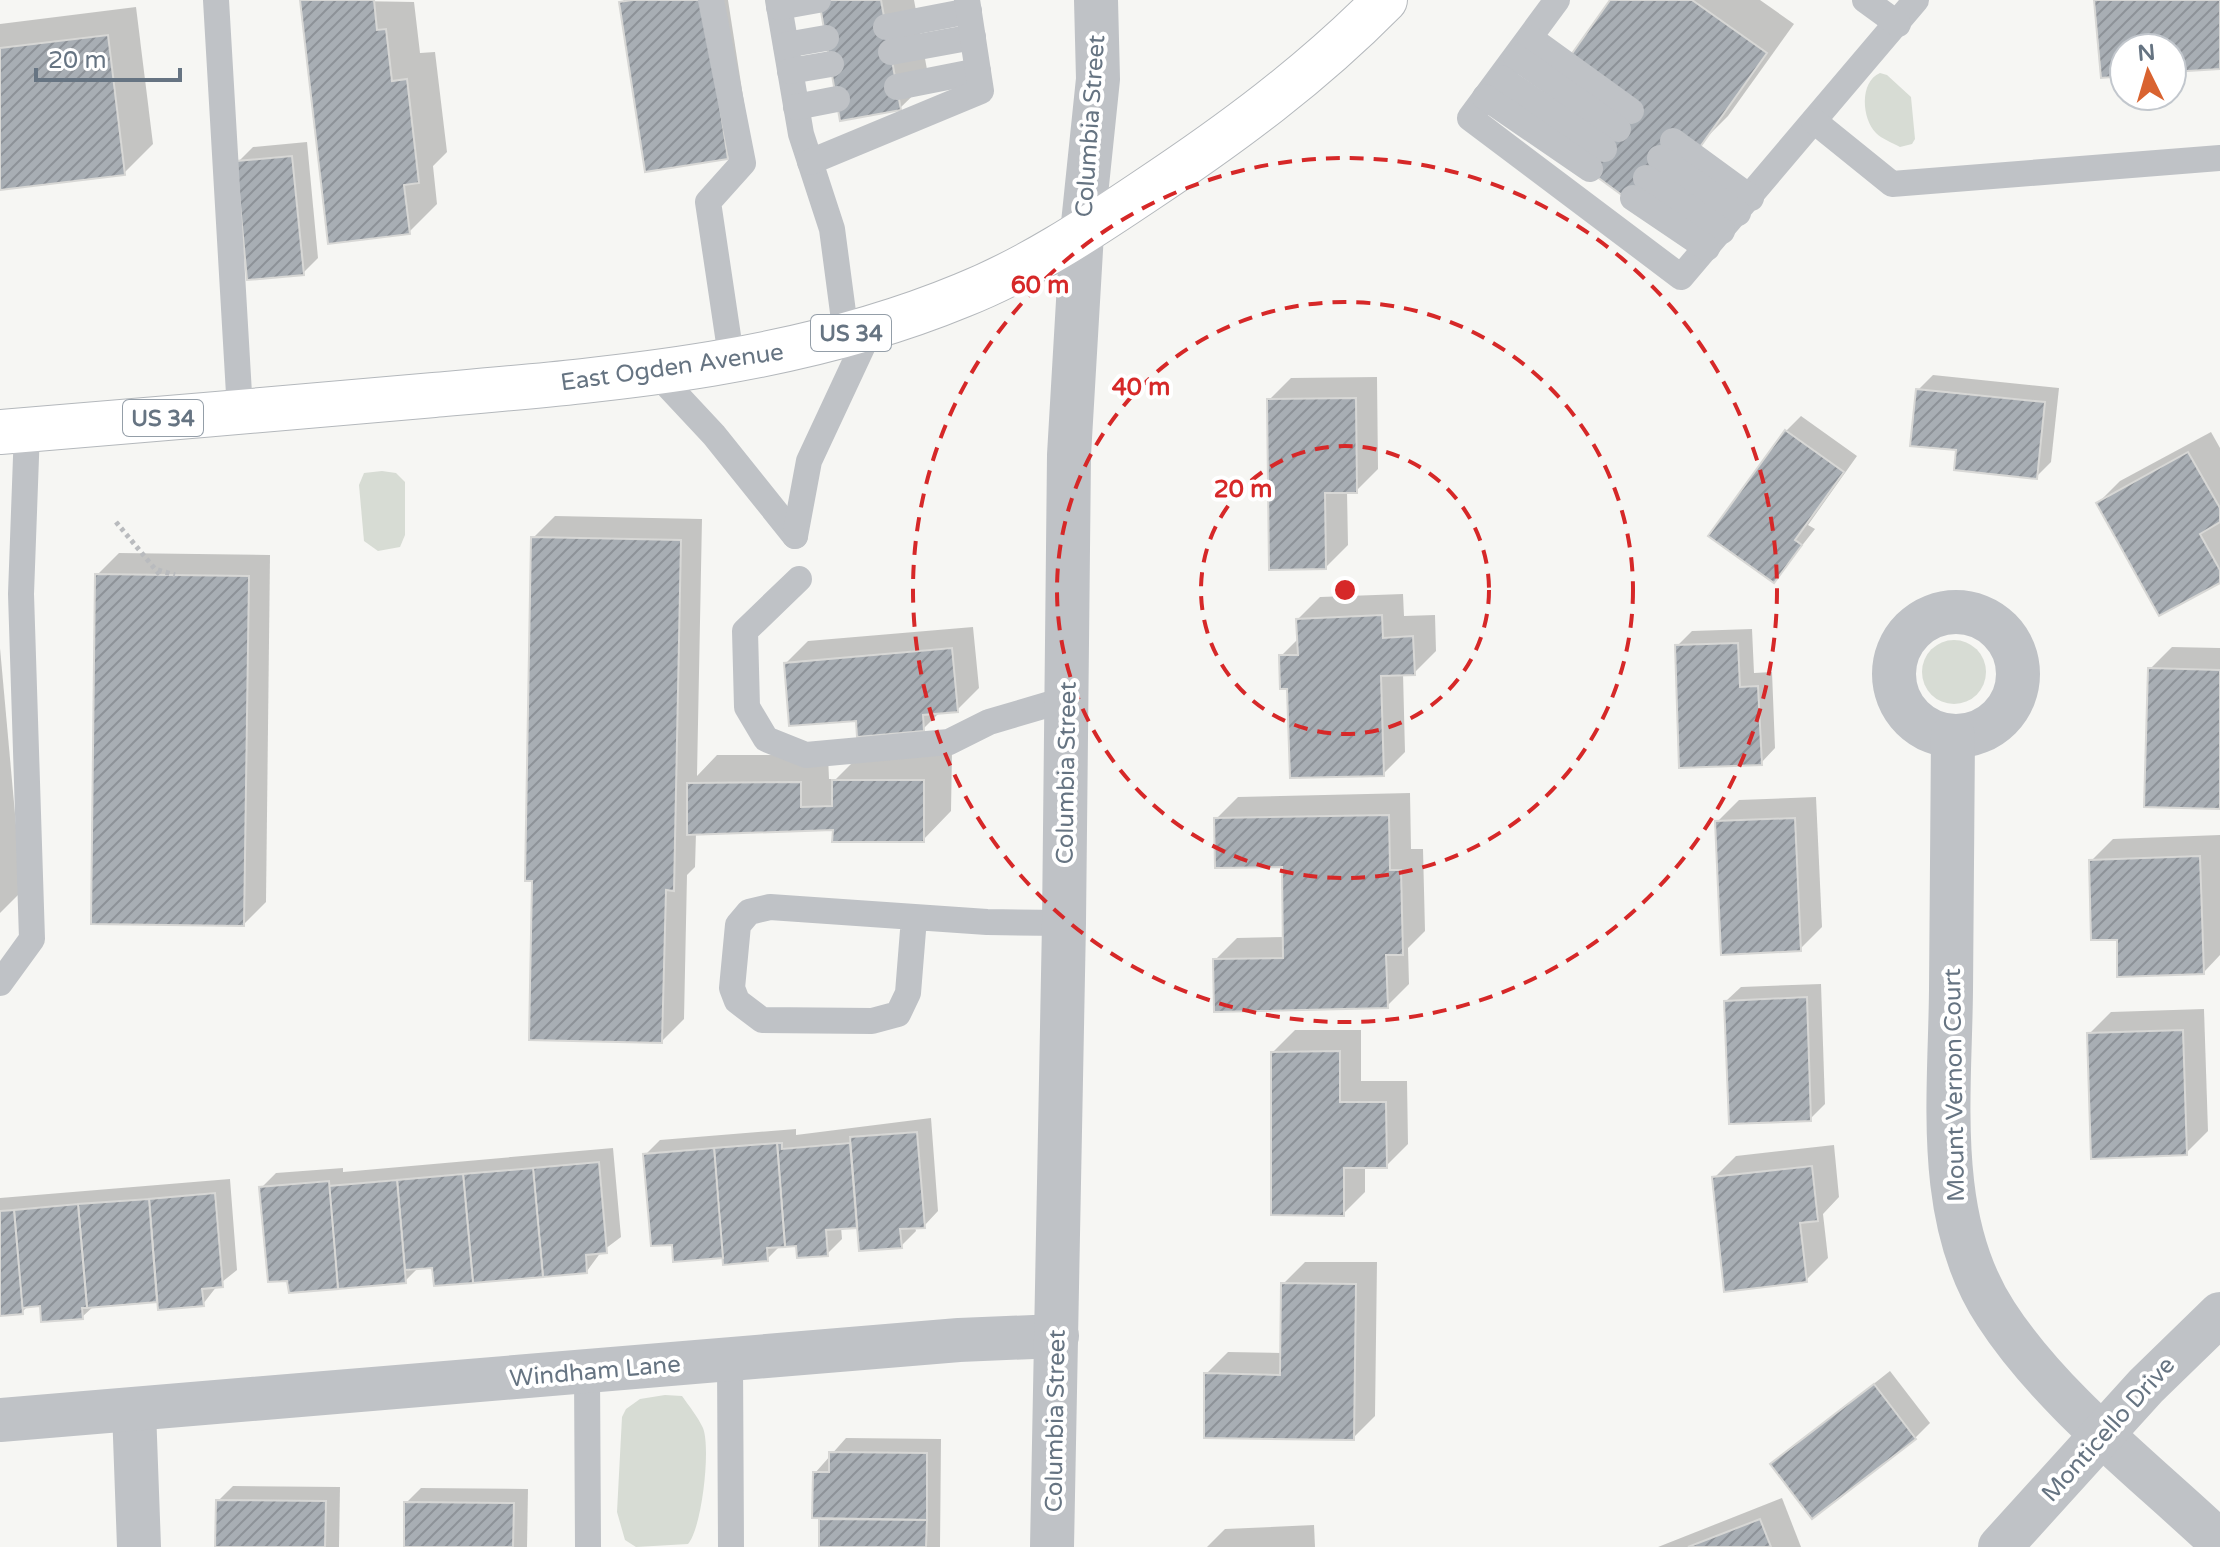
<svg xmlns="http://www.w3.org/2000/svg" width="2220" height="1547" font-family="'Varela Round',sans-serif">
  <defs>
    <pattern id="building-hatch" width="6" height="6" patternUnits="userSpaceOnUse" patternTransform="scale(2)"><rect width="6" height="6" fill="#a8aeb4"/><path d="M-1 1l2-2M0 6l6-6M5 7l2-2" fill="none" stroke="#8d9298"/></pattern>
  </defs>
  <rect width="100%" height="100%" fill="#f6f6f3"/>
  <g fill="#d7dcd4">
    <path d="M1880,73L1887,75L1911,97L1915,139L1912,144L1900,147C1893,143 1882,139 1876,133C1862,119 1859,82 1880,73Z"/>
    <path d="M382,471L396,473L405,482V535L400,547L378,551L364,541L359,485L364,473Z"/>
    <circle cx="1954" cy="672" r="32"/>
    <path d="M665,1395L682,1396C689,1406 698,1417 703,1428C711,1448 702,1528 688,1544L636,1547L625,1540L617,1512L622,1417L626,1409L640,1399Z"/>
  </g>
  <g fill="#0003">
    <path d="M302,0L414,2L420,53L435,52L447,152L433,166L437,204L409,232Z"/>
    <path d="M624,0H728L749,135L727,157L621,3Z"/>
    <path d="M820,0H914L929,80L900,108Z"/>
    <path d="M1612,0H1760L1794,24L1728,116L1700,144Z"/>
    <path d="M136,7L153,144L124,173L0,188V24Z"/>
    <path d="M307,142L318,258L303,273L238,162L253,147Z"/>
    <path d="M1933,375L2059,388L2051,462L2036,477L1958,448L1918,390Z"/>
    <path d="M1377,377L1378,469L1356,491H1347L1348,545L1326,567L1269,400L1291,378Z"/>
    <path d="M1801,416L1857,456L1808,525L1815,529L1774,581L1786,431Z"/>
    <path d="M2211,432L2220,448V580L2098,503L2120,481Z"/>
    <path d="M555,516L702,519L697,776L717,755H828L829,779H836L863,752H952L951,811L923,840L835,828L696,833L695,867L687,875L684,1019L662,1041L534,879L533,538Z"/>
    <path d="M119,553L270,555L266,902L244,924L97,575Z"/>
    <path d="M1403,594L1404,616L1435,615L1436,651L1414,673H1403L1405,752L1383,774L1289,687L1281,656L1299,638L1298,619L1320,597Z"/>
    <path d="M973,627L979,688L957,710L941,711L923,729L858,718L786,663L808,641Z"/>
    <path d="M1752,629L1754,673L1772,672L1775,748L1761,763L1677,646L1692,631Z"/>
    <path d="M2172,647L2220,648V807L2150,669Z"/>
    <path d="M0,648L22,891L0,913Z"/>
    <path d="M1410,793L1411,849H1423L1425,931L1408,948L1409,984L1387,1006L1215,960L1237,938L1285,937L1284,864L1216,819L1238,797Z"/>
    <path d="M1816,797L1822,927L1800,949L1717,822L1739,800Z"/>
    <path d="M2220,835V955L2204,972L2119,938L2091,861L2113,839Z"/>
    <path d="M1821,984L1825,1104L1810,1119L1726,1001L1741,987Z"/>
    <path d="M2204,1009L2208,1131L2186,1153L2089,1034L2111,1012Z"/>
    <path d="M1295,1030H1361V1081H1407L1408,1144L1386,1166H1365V1192L1343,1214L1273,1052Z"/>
    <path d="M931,1118L938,1211L924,1226L915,1227L916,1231L901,1246L859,1225L841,1227L842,1239L827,1254L798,1244L781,1245L767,1259L724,1256L673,1242L645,1155L660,1140L796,1129V1135Z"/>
    <path d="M1834,1145L1839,1197L1823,1214L1828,1258L1806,1280L1714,1178L1736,1156Z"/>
    <path d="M613,1148L621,1237L601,1252L587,1271L434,1266L419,1267L405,1281L261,1188L276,1173L343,1168V1172Z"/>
    <path d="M230,1179L237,1270L217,1286L203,1304L159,1300L95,1305L82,1317L42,1304L29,1305L22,1312L0,1314V1198Z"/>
    <path d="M1305,1262H1377L1375,1416L1353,1438L1206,1374L1228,1352L1282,1353L1283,1284Z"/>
    <path d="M1890,1371L1930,1423L1915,1438L1772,1464Z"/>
    <path d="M846,1438L941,1439L940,1547H820L821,1517L815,1473Z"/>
    <path d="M233,1486L340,1487L339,1547H217L218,1501Z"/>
    <path d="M421,1488L528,1489L527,1547H406V1503Z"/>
    <path d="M1782,1498L1801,1547H1658Z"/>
    <path d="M1314,1525L1315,1547H1207L1225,1529Z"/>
  </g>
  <g fill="url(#building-hatch)" stroke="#d7d7d5" stroke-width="2">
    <path d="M300,0H374L377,30L386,29L392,81L407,79L419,183L404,185L410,234L328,244Z"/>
    <path d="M632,0H704L728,159L645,172L619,2Z"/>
    <path d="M819,0H881L901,110L840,121Z"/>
    <path d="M1610,0H1692L1767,53L1700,147L1630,201L1589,171L1571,55Z"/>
    <path d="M2094,0H2220V69L2172,72V48H2124V76L2101,78Z"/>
    <path d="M108,35L125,175L0,190V48Z"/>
    <path d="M292,156L304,275L247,280L236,161Z"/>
    <path d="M1916,389L2045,402L2037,479L1954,470L1956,450L1910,446Z"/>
    <path d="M1356,398L1357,493H1325L1326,569L1269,570L1267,399Z"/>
    <path d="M1785,430L1844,472L1795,540L1802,545L1774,583L1708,536Z"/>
    <path d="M2188,452L2220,508V522L2200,534L2220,570V583L2159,616L2096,503Z"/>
    <path d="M531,537L681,540L674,891L666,890L662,1043L529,1040L532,881H525Z"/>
    <path d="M95,574L249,576L244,926L91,924Z"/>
    <path d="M1382,615L1383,638L1413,636L1415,675L1381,676L1384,776L1290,778L1287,689H1280L1279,655H1298L1296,619Z"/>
    <path d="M1738,643L1740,687L1758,686L1762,765L1679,768L1675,645Z"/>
    <path d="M952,648L958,712L923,715L924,731L857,737L856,721L789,726L784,663Z"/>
    <path d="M2148,668L2220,670V809L2144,807Z"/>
    <path d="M832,780H924V842H832L833,830L687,835V783L801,782V807L832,806Z"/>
    <path d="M1389,815L1390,870H1401L1403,955H1386L1388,1008L1214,1012L1213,959L1283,958L1282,867L1215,868L1214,818Z"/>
    <path d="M1795,818L1801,951L1721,955L1715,821Z"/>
    <path d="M2200,856L2204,974L2117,977V940H2091L2089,860Z"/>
    <path d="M1807,997L1811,1121L1729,1124L1724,1001Z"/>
    <path d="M2183,1030L2187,1155L2091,1159L2087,1033Z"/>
    <path d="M1340,1051V1102H1386L1387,1168H1344V1216L1271,1215V1052Z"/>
    <path d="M917,1132L925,1228L900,1229L902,1248L859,1251L850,1137Z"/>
    <path d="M777,1143H782V1149L850,1143L857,1228L826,1230L828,1256L797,1258L796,1246L785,1247Z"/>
    <path d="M777,1143L785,1247L767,1248L768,1261L723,1265L714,1148Z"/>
    <path d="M714,1148L723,1258L673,1262L672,1245L651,1246L643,1154Z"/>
    <path d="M599,1162L607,1253L586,1255L587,1273L543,1277L533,1168Z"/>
    <path d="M1812,1166L1818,1221L1800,1223L1807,1282L1724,1292L1712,1177Z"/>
    <path d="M533,1168L543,1277L473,1283L463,1174Z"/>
    <path d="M463,1174L473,1283L434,1286L432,1268L405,1270L397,1180Z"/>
    <path d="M397,1180L406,1283L338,1289L329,1186Z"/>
    <path d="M329,1181L338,1289L289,1293L287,1281L268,1282L259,1187Z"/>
    <path d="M215,1193L223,1287L202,1289L204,1306L158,1310L149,1199Z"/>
    <path d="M149,1199L157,1302L87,1308L78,1204Z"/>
    <path d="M78,1204L87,1308H82L83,1319L41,1322L40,1306L22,1308L14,1210Z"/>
    <path d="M14,1210L23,1314L0,1316V1211Z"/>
    <path d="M1281,1283L1356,1284L1354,1440L1204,1438V1373L1280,1375Z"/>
    <path d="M1874,1384L1916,1439L1812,1519L1770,1464Z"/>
    <path d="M829,1452L927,1453V1520L812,1518L813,1472H829Z"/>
    <path d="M216,1500L326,1501L325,1547H215Z"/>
    <path d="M404,1502L514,1503L513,1547H404Z"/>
    <path d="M819,1519L927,1520L926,1547H819Z"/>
    <path d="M1760,1519L1771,1547H1688Z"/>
  </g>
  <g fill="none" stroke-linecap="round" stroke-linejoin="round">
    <g stroke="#b4b8bc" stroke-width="46">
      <path id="primary" d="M0,432C145,420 289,408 434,395C614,379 794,365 963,295C1028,269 1087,230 1145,191C1231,134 1312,74 1385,0"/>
    </g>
    <g stroke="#b9bbbe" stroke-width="5" stroke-dasharray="4 4" stroke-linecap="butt">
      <path d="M116,522L160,575"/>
      <path d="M158,570L175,575"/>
    </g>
    <g stroke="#bfc2c6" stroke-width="26">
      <path d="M216,0L240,411"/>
      <path d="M711,0L743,163L708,202L732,363"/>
      <path d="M778,0L801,134L832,229L846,335"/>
      <path d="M1557,0L1470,118L1681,277L1916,0"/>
      <path d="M1865,0L1898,24"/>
      <path d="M779,7L818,0"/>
      <path d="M886,27L969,11"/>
      <path d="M1530,38L1631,111"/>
      <path d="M786,45L826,38"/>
      <path d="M891,52L973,37"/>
      <path d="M1516,57L1618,129"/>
      <path d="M790,71L831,64"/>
      <path d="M1501,78L1604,149"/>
      <path d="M897,87L978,71"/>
      <path d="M1485,97L1590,169"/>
      <path d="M796,107L837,99"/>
      <path d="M1814,121L1892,184L2220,158"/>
      <path d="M1673,141L1751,198"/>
      <path d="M1660,158L1738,213"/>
      <path d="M810,162L981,91L967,0"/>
      <path d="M1646,178L1722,231"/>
      <path d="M1633,198L1707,248"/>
      <path d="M657,374L714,435L795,536"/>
      <path d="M795,536L809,461L872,326"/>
      <path d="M799,579L745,631L747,707L766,739L806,755L949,742L989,722L1067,699"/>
      <path d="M914,918L908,993L898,1014L872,1021L762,1020L737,1001L732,988L738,925L749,912L770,907L987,922L1064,923"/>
      <path d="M0,983L32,939L21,594L27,430"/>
      <path d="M730,1361L731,1547"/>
      <path d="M587,1372L588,1547"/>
    </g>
    <g stroke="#bfc2c6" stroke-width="44">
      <circle cx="1956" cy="674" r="62"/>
      <path d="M1953,736C1953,821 1952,906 1951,990C1950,1097 1934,1220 1996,1314C2051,1399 2146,1472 2220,1542"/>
      <path d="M134,1410L139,1547"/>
      <path d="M0,1420L959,1340L1057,1336"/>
      <path d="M1052,1547L1064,923L1069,455L1082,233L1098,79L1096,0"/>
      <path d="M2000,1547L2146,1386L2220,1314"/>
    </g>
    <use href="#primary" stroke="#fff" stroke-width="44"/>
  </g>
  <g fill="none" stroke="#d62828" stroke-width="4" stroke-dasharray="14 10">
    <circle cx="1345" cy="590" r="144"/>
    <circle cx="1345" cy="590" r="288"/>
    <circle cx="1345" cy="590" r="432"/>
  </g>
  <g text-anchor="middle" stroke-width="8" stroke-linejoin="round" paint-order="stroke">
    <g fill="#fff" stroke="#949ea8" stroke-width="2">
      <rect x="811" y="315" width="80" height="36" rx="6"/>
      <rect x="123" y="400" width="80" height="36" rx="6"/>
    </g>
    <g font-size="22" font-weight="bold" fill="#667482">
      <text x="851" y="341">US 34</text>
      <text x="163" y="426">US 34</text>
    </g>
    <g font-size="24" fill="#667482" stroke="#fff">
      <text transform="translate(1090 126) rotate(-86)" y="8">Columbia Street</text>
      <text transform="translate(672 367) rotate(-8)" y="8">East Ogden Avenue</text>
      <text transform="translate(1066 773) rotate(-89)" y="8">Columbia Street</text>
      <text transform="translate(1954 1085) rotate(-91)" y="8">Mount Vernon Court</text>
      <text transform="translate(595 1371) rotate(-5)" y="8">Windham Lane</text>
      <text transform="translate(1055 1421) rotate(-89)" y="8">Columbia Street</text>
      <text transform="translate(2108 1429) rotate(-48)" y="8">Monticello Drive</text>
    </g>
  </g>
  <circle cx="1345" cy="590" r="12" fill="#d62828" stroke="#fff" stroke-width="4"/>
  <g font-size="24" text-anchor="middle" font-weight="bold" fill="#d62828" stroke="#fff" stroke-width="8" stroke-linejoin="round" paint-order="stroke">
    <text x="1040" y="293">60 m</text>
    <text x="1141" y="395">40 m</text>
    <text x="1243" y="497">20 m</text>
  </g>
  <g transform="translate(2148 72) rotate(355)"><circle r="38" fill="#ffffff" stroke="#c2c7cd" stroke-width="2"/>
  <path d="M0-6L14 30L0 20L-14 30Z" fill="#d96330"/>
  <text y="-12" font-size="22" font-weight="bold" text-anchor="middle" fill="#667482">N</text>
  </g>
  <path d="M36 68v12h144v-12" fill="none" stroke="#667482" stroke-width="4"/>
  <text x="48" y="68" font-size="24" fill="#667482" stroke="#ffffff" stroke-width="6" paint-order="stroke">20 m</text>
</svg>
